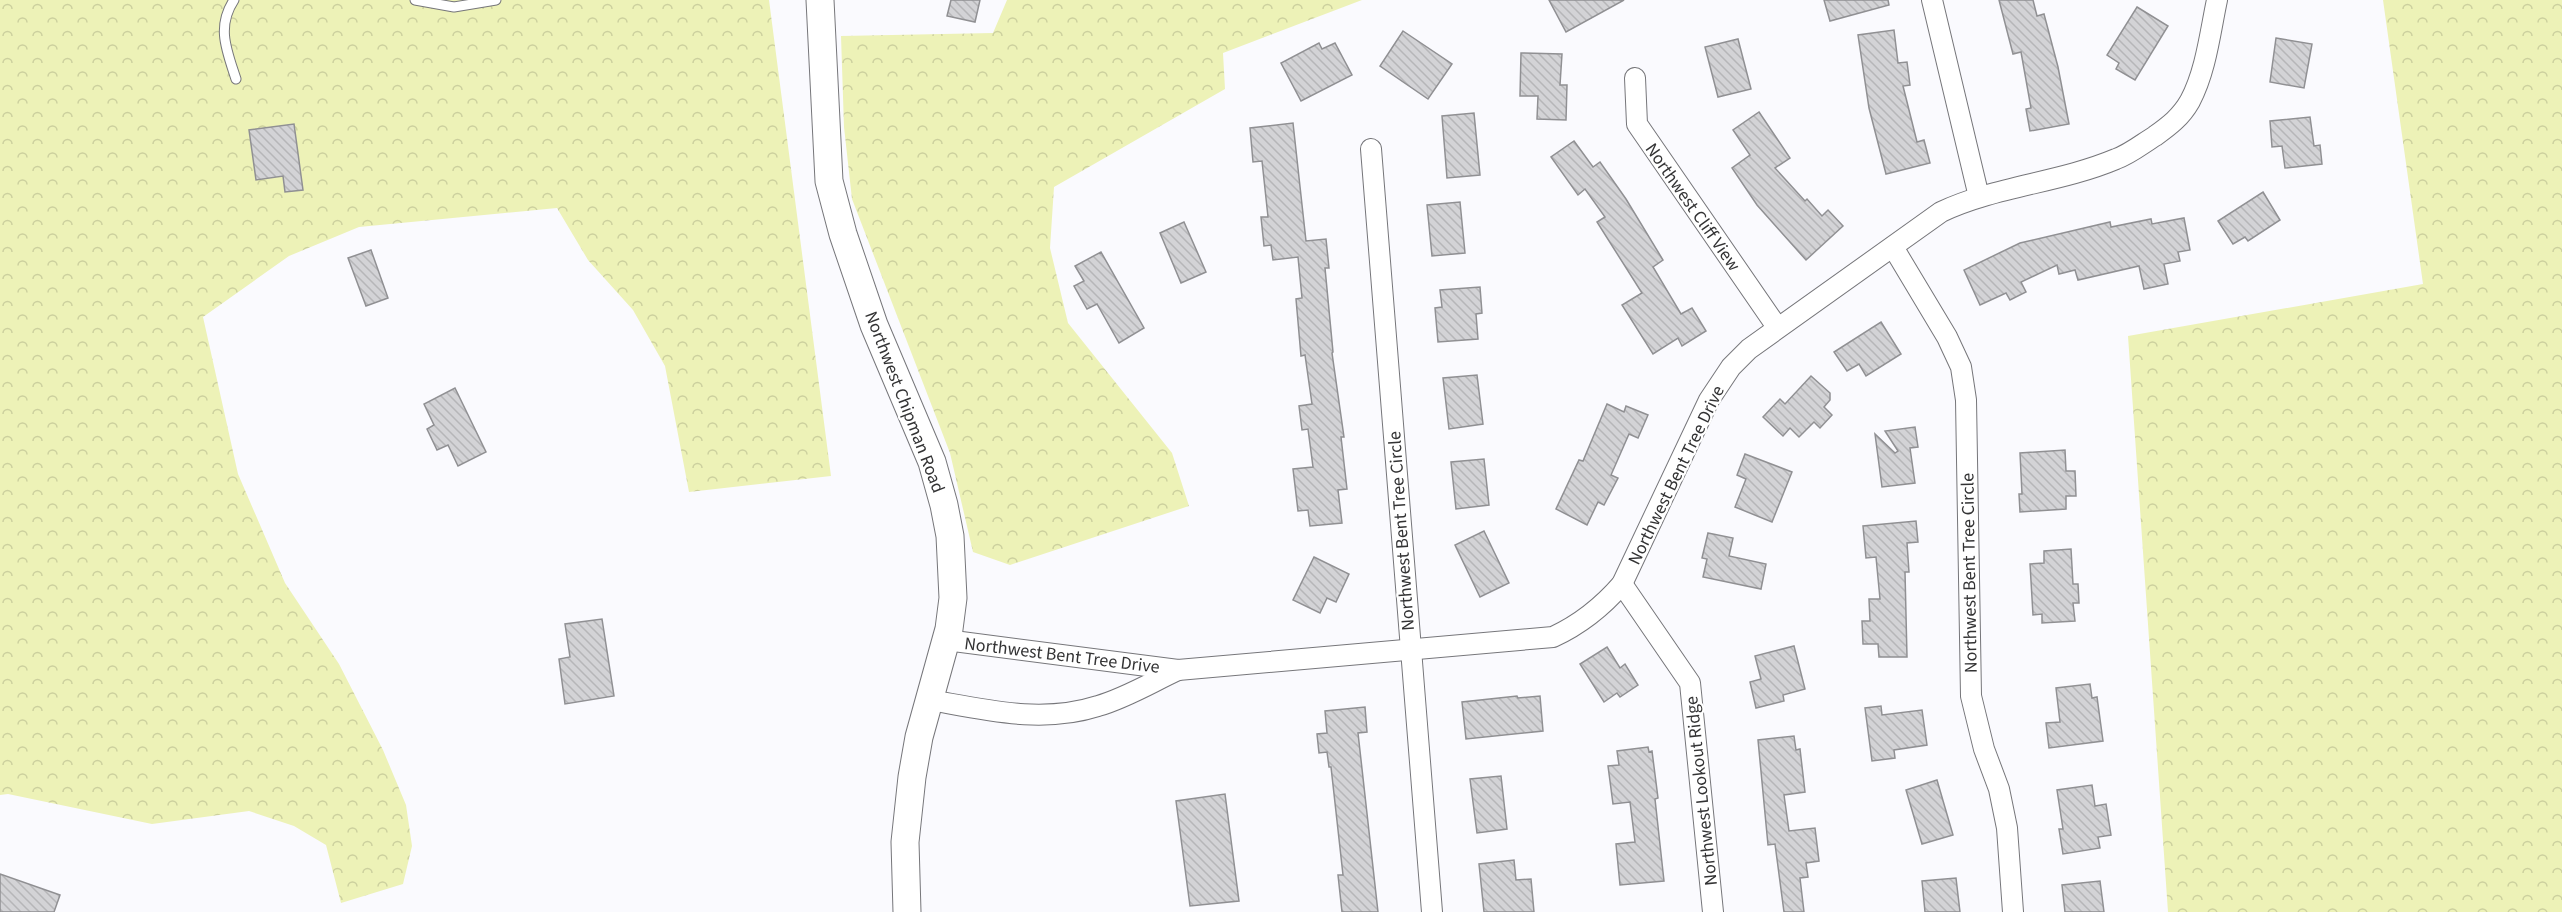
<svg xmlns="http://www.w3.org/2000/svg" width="2562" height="912" font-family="'Source Sans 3',sans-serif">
  <defs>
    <pattern id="forest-crowns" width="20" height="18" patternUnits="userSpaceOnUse" patternTransform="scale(1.5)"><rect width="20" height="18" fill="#edf2b7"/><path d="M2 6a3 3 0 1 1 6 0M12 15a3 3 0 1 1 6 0" fill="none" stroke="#ccd09e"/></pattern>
    <pattern id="building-back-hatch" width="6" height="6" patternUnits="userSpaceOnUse" patternTransform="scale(1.5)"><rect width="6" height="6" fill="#d3d3d6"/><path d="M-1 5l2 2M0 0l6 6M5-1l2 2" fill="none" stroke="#b6b6b8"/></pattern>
  </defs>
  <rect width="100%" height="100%" fill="#fafafe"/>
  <g fill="url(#forest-crowns)">
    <path d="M0,0H769L831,476L689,492L665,366L633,310L588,260L557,208L359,227L289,256L203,317L238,474L285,583L339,664L383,750L406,805L412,846L403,884L341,903L326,845L294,826L249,811L152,824L8,794L0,795Z"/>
    <path d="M1007,0H1362L1223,53L1225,89L1054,187L1050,248L1068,323L1172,453L1189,506L1010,565L973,552L950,453L852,199L844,127L841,36L993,33Z"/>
    <path d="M2383,0H2562V912H2168L2128,336L2423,284Z"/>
  </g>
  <g fill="url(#building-back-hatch)" stroke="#909093" stroke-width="1.5">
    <path d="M951,0H980L975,22L947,16Z"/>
    <path d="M1549,0H1624L1566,32Z"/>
    <path d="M1824,0H1888L1889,5L1830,21Z"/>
    <path d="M1999,0H2033L2037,16L2044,14L2058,67L2069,124L2030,131L2026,109L2031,108L2021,52L2013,54Z"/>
    <path d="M2137,7L2168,26L2135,80L2116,69L2119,63L2107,55Z"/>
    <path d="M1894,30L1898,63L1907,62L1910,85L1903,86L1917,142L1924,140L1930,163L1886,174L1869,108L1858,35Z"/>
    <path d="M1403,31L1452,64L1428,99L1380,66Z"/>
    <path d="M2276,38L2312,44L2304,88L2270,82Z"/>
    <path d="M1738,39L1751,89L1718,97L1705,47Z"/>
    <path d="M1319,43L1322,49L1335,43L1352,75L1301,101L1281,63Z"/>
    <path d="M1521,53L1562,54L1560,85H1567L1566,120L1537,119L1538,96H1520Z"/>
    <path d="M1759,112L1790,158L1775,168L1805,201L1807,199L1822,216L1828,210L1843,226L1806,260L1757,205L1732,168L1750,155L1733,130Z"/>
    <path d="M1474,113L1480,175L1447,178L1442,116Z"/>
    <path d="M2310,117L2314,146L2320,145L2322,164L2285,168L2282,146L2272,147L2270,121Z"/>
    <path d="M1293,123L1306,241L1326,239L1329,268H1325L1333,352L1332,353L1344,437H1341L1347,489L1338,490L1342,523L1310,526L1308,510L1298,511L1293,469L1313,467L1308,429L1302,430L1299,406L1312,404L1305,355L1301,356L1296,299L1302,298L1298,257L1273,260L1271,245L1264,246L1261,217H1268L1262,161L1253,162L1250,128Z"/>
    <path d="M294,124L303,190L285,192L283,176L256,180L249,130Z"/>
    <path d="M1574,141L1593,167L1600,162L1626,199L1663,260L1653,267L1681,314L1692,308L1706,331L1682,346L1678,338L1653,354L1622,305L1642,293L1597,222L1605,217L1585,189L1578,195L1551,157Z"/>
    <path d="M2263,192L2280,220L2248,241L2245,237L2233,244L2218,221Z"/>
    <path d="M1460,202L1465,253L1432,256L1427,205Z"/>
    <path d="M2184,218L2190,250L2178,252L2180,261L2164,264L2168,284L2144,289L2139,266L2078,280L2075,270L2059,274L2057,265L2021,282L2026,292L2010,300L2006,293L1980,305L1964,270L2020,243L2110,222L2111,227L2151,219L2152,224Z"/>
    <path d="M1184,222L1206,272L1181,283L1160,233Z"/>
    <path d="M371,250L388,298L366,306L348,258Z"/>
    <path d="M1101,252L1144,328L1119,343L1097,304L1087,309L1074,286L1084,281L1075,266Z"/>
    <path d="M1480,287L1482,313L1476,314L1478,339L1438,342L1435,308L1442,307L1440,290Z"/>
    <path d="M1881,322L1901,354L1866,376L1859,364L1847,371L1834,352Z"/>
    <path d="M1477,375L1483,424L1449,429L1443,378Z"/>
    <path d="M1811,376L1830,393V400L1824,407L1832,415L1820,428L1814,422L1799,437L1790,428L1783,436L1763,417L1780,399L1785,404Z"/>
    <path d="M455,388L486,452L458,466L448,445L437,450L427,429L434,425L424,404Z"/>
    <path d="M1607,404L1624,412L1626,406L1648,415L1638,438L1629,434L1611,475L1618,478L1604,505L1598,502L1587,525L1556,509L1579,460L1583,461Z"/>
    <path d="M1915,427L1918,447L1910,448L1915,483L1882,487L1875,434L1895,453L1898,451L1885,431Z"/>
    <path d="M2065,450L2066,471H2075L2076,496H2066V509L2020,512L2019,494H2022L2020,453Z"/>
    <path d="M1745,454L1792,472L1772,522L1735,507L1746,479L1737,475Z"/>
    <path d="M1484,459L1489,505L1456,509L1451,462Z"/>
    <path d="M1916,521L1918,542L1907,543L1909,572H1905L1907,657H1879L1878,644H1863L1862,621H1870L1869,599H1880L1876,557L1866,558L1863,526Z"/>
    <path d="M1484,531L1509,583L1480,597L1455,545Z"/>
    <path d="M1708,533L1733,538L1729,556L1766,564L1761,589L1703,577L1707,559L1702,558Z"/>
    <path d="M2071,549L2073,584H2078L2079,603H2073L2075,621L2042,623V614L2033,615L2030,564L2044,563V551Z"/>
    <path d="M1314,557L1349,574L1336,602L1327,598L1320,613L1293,600Z"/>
    <path d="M602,619L614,696L565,704L559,659L570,657L565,624Z"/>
    <path d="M1794,646L1805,689L1783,695L1784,701L1756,708L1750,682L1761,679L1755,656Z"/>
    <path d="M1607,647L1620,668L1625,664L1638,685L1620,697L1617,693L1604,702L1580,664Z"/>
    <path d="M2090,684L2092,698L2097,697L2103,741L2049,748L2046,723L2060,722L2056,688Z"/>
    <path d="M1517,696L1518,698L1540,696L1543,731L1466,739L1462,702Z"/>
    <path d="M1881,706L1882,715L1922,710L1927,745L1894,750L1895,758L1872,761L1865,708Z"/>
    <path d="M1365,707L1367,732L1358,733L1378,912H1342L1338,875H1343L1331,767H1329L1327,752L1319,753L1317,734L1327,733L1325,711Z"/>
    <path d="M1794,736L1796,750L1800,749L1805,792L1784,795L1789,831L1815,828L1819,861L1806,863L1808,877L1800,878L1804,912H1784L1775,844L1768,845L1758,740Z"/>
    <path d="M1648,747L1649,752L1652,751L1658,798L1655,799L1664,881L1620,885L1616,844L1635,842L1630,802L1613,804L1608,766L1619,765L1617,751Z"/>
    <path d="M1501,776L1507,829L1477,833L1470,779Z"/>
    <path d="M1937,780L1953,835L1922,844L1906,790Z"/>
    <path d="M2092,785L2095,806L2106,804L2111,835L2098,837L2100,848L2063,854L2059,829H2063L2057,790Z"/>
    <path d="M1225,794L1239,901L1190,906L1176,801Z"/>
    <path d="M1514,860L1516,880L1531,879L1534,912H1484L1479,864Z"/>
    <path d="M0,874L60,895L54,912H0Z"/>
    <path d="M1956,878L1960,912H1925L1922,881Z"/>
    <path d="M2100,881L2104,912H2065L2062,885Z"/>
  </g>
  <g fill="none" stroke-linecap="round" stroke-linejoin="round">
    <g stroke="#76767a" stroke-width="11">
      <g id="lane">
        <path d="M234,0C216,27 227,51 236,79"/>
        <path d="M415,0L454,7L496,0"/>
      </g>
    </g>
    <g stroke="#76767a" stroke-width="22">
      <g id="street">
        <path d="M1932,0L1979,197"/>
        <path d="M1635,78L1637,124L1777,327"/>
        <path d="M1371,149L1432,912"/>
        <path d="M1893,247L1947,337L1961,367L1966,400L1971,696L1984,749L1999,789L2007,828L2013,912"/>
        <path d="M1622,584L1690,683L1713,912"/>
        <path d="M946,640L1178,670L1553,637C1579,625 1603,606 1622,584L1709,400L1731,367L1749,349L1941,212C1996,186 2059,183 2116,159C2130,154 2142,144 2155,136C2169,126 2181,117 2190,101C2206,71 2210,33 2217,0"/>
        <path d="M930,700C987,710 1042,724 1098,706C1126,698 1152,682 1178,670"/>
      </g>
    </g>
    <g stroke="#76767a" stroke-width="29">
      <path id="secondary" d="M820,0L829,181L843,234L874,325L932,462L944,505L950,536L953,598L949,629L919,737L912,777L905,842L907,912"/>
    </g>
    <use href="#lane" stroke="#fff" stroke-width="9"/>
    <use href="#street" stroke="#fff" stroke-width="20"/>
    <use href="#secondary" stroke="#fff" stroke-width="27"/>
  </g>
  <g text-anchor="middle" stroke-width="4.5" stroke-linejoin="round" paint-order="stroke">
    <g font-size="18" fill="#333334" stroke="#fff">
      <text transform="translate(1693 207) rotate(55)" y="6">Northwest Cliff View</text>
      <text transform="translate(905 402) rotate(69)" y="6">Northwest Chipman Road</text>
      <text transform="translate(1676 475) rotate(-64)" y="6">Northwest Bent Tree Drive</text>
      <text transform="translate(1401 531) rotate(-94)" y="6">Northwest Bent Tree Circle</text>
      <text transform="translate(1969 573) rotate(-91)" y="6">Northwest Bent Tree Circle</text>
      <text transform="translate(1062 655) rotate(7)" y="6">Northwest Bent Tree Drive</text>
      <text transform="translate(1701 791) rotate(-96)" y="6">Northwest Lookout Ridge</text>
    </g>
  </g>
</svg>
